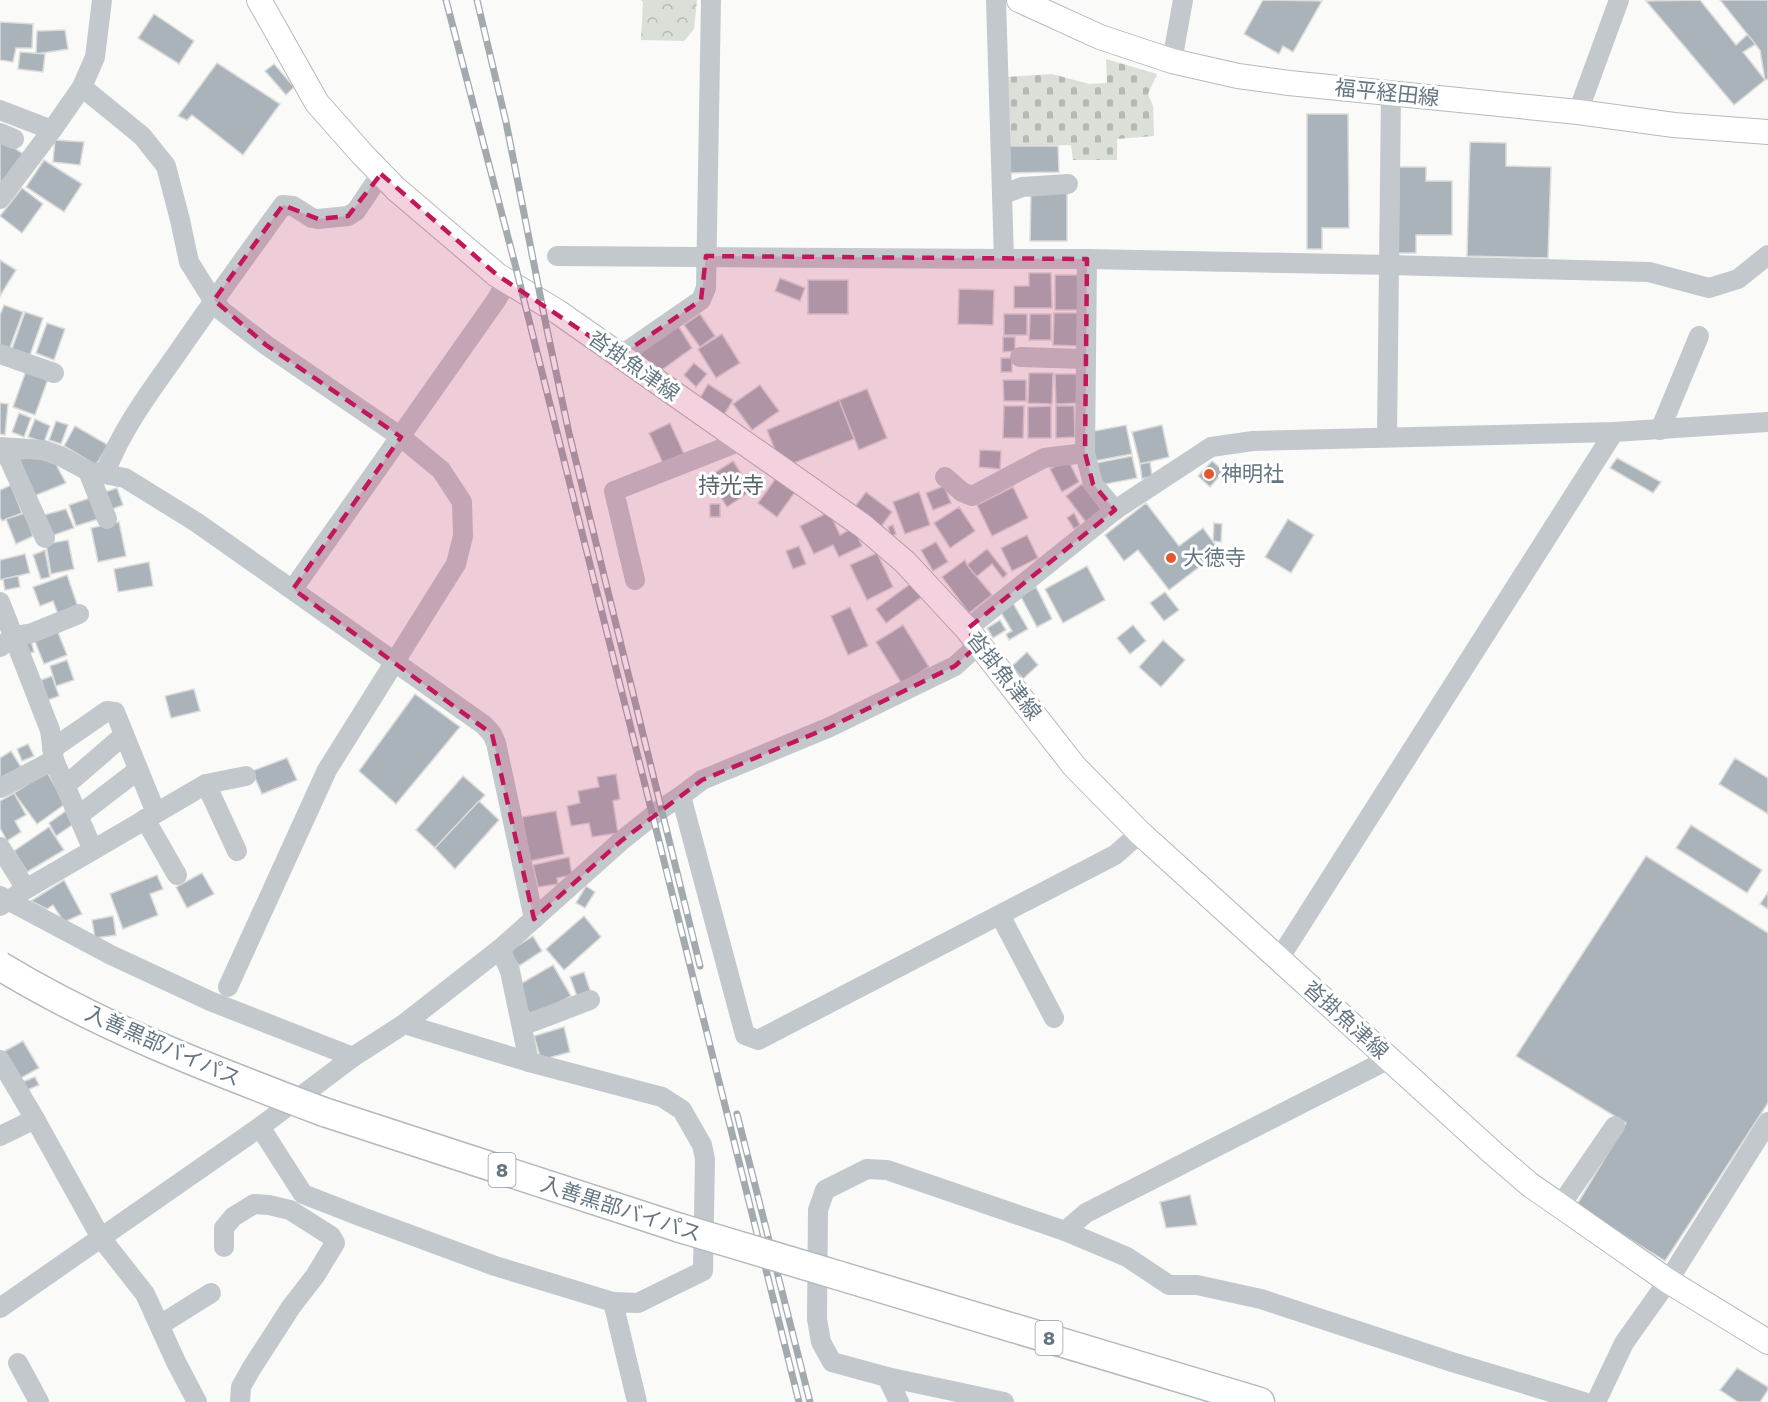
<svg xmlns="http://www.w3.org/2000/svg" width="1768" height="1402" font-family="'Work Sans','Noto Sans JP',sans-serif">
  <defs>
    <pattern id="forest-crowns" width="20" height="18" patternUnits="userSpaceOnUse" patternTransform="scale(1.5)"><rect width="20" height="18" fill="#dadfd7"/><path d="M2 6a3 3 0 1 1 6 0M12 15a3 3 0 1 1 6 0" fill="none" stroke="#b4b9b4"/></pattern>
    <pattern id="cemetery-stones" width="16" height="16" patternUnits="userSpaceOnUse" patternTransform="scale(1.5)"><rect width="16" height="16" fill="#dadfd7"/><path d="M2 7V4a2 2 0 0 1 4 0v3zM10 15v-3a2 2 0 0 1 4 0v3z" fill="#b4b9b4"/></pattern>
  </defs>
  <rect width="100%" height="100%" fill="#fafaf8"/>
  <path fill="url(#forest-crowns)" d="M641,0H697L694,29L684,41L641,40L643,2Z"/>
  <path fill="url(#cemetery-stones)" d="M1106,59L1157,74L1148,94L1153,106L1154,136L1117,139V160H1073L1071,145L1009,146L1006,77L1052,74L1089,84L1107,83Z"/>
  <g fill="#aab3b9" stroke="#dcdcda" stroke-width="1.5">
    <path d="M1263,0L1322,1L1293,52L1283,46L1279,54L1244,34Z"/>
    <path d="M1700,0L1736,45L1748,34L1756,44L1743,52L1765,80L1734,105L1646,1Z"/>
    <path d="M1720,0H1768V79L1765,80L1760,50Z"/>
    <path d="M154,14L194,41L179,64L138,38Z"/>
    <path d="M0,22L33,24L32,48H16L13,62L0,60Z"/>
    <path d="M65,30L68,49L36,54L37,31Z"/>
    <path d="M20,52L45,54L43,72L18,69Z"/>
    <path d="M217,63L280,104L243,155L192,115L187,120L178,116Z"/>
    <path d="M274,64L294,87L286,95L265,71Z"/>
    <path d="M1307,114H1348L1349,228H1322V249H1307Z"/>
    <path d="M0,138L23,154L0,185Z"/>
    <path d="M55,140L84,142L80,165L53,162Z"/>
    <path d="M1470,142L1506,143V166L1551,167L1548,258L1467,256Z"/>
    <path d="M1009,146H1058L1059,172L1009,173Z"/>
    <path d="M44,160L82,184L64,212L26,187Z"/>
    <path d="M1399,167H1426V181H1452V235H1416V253H1398Z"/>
    <path d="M22,188L43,204L22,233L0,216Z"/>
    <path d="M1031,189H1067V241H1030Z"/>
    <path d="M0,260L16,270L0,296Z"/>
    <path d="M1029,273H1051L1052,308H1014V286H1029Z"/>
    <rect x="1055" y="275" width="24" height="35"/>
    <path d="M780,278L805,288L800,301L775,291Z"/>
    <rect x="808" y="280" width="40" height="34"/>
    <path d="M959,289L994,290L993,325L958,324Z"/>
    <path d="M4,305L23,312L9,350L0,346V315Z"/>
    <path d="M25,312L43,318L30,355L12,349Z"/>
    <path d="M1054,313H1078V346L1053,345Z"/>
    <path d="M700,314L715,336L700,347L684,325Z"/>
    <rect x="1004" y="314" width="23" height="21"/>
    <path d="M1030,314H1051V340H1029Z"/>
    <path d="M47,323L65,329L54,360L36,353Z"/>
    <path d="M677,324L692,348L659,372L637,352Z"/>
    <path d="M722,334L740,363L716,378L698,349Z"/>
    <path d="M1003,337H1015V351L1003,352Z"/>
    <rect x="1001" y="358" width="11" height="14"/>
    <path d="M694,363L707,374L696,387L684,375Z"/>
    <path d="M26,371L48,379L35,415L13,407Z"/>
    <path d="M1029,373H1053L1052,404L1028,403Z"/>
    <path d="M1055,374H1077L1078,403L1056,404Z"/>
    <path d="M1003,380H1026V401H1004Z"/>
    <path d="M708,384L733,400L724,415L699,400Z"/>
    <path d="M760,385L779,411L752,430L733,404Z"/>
    <path d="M867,389L887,438L859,450L839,400Z"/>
    <path d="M839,400L854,439L794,463L775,450L767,430Z"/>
    <path d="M0,403L8,404L5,435L0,434Z"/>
    <path d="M1004,406H1024L1023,438H1003Z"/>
    <path d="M1051,406V438H1028V407Z"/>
    <path d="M1056,406H1074L1075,437L1056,438Z"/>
    <path d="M19,413L31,418L24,437L12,432Z"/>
    <path d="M35,419L50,426L44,442L28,437Z"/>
    <path d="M56,421L68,425L61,444L49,440Z"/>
    <path d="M670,423L684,454L663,463L649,433Z"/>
    <path d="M1126,425L1132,454L1095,461L1089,432Z"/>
    <path d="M1162,425L1169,457L1140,464L1132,432Z"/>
    <path d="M75,426L108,445L96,465L64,446Z"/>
    <path d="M980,450L1001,451L1000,469L979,467Z"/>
    <path d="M1132,456L1137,478L1101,485L1096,463Z"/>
    <path d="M19,458L53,459L66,483L34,496Z"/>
    <path d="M1617,458L1661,482L1653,493L1610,468Z"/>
    <path d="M1068,460L1079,482L1062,492L1050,469Z"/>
    <path d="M733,461L752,490L727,507L708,477Z"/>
    <path d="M1212,461L1224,471L1210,487L1198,476Z"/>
    <path d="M1150,462L1152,476L1142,479L1140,464Z"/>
    <path d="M776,478L795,492L777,517L758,503Z"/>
    <path d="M1082,484L1102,510L1086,522L1066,496Z"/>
    <path d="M11,485L22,513L2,521L0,517V490Z"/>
    <path d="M944,486L951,503L933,510L926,493Z"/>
    <path d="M1013,487L1028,518L992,536L977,505Z"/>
    <path d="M117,488L123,505L112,509L105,492Z"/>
    <path d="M866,492L892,512L880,528L854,508Z"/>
    <path d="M919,492L930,525L905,534L893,502Z"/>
    <path d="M90,498L98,519L76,526L69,505Z"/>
    <path d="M1146,503L1179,546L1203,528L1220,551L1169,590L1138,550L1124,561L1105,535Z"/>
    <rect x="710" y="504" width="10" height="13"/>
    <path d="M959,507L975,531L950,548L934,523Z"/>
    <path d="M66,509L74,528L51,536L44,515Z"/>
    <path d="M829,512L840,535L853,528L862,546L839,557L833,545L814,554L800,526Z"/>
    <path d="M25,513L33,536L16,544L6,519Z"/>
    <path d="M1074,513L1080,525L1074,529L1067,518Z"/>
    <path d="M1288,519L1314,535L1291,573L1265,557Z"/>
    <path d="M119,522L126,556L98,562L91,528Z"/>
    <path d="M1214,523L1222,524L1221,542L1213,541Z"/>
    <path d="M893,525L896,534L891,536L888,527Z"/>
    <path d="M1027,535L1038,558L1012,571L1001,548Z"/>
    <path d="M68,540L74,569L51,574L46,544Z"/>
    <path d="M936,542L948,562L933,571L921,550Z"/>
    <path d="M799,546L806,564L793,569L786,551Z"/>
    <path d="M987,549L1007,574L1003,578L992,564L976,577L967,565Z"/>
    <path d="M45,550L50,577L41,579L33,555Z"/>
    <path d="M877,553L893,587L867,600L850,565Z"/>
    <path d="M25,554L30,573L0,580V560Z"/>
    <path d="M965,560L967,565L992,595L969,613L942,577Z"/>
    <path d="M149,562L153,586L118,592L114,569Z"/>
    <path d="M1087,566L1105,600L1063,623L1045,589Z"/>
    <path d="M67,575L78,607L58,614L53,601L40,606L33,587Z"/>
    <path d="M18,576L20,587L5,590L3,579Z"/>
    <path d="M913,582L923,596L886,623L876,609Z"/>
    <path d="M1036,587L1052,619L1037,627L1020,595Z"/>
    <path d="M1165,592L1179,610L1164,621L1150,603Z"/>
    <path d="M1013,603L1028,629L1009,640L1006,634L1012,631L1000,611Z"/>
    <path d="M850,607L868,646L848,655L831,616Z"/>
    <path d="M1000,620L1006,630L993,638L987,628Z"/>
    <path d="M903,625L929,667L902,684L876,642Z"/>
    <path d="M1133,625L1146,641L1130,654L1117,638Z"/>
    <path d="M57,630L67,655L44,664L34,639Z"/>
    <path d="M31,640L34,652L28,653L24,641Z"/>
    <path d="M1163,640L1185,660L1161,687L1139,667Z"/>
    <path d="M1027,652L1038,665L1023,679L1012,666Z"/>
    <path d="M67,660L74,680L56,686L50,666Z"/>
    <path d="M52,676L59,696L48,700L41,680Z"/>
    <path d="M194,689L200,711L171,718L165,696Z"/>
    <path d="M415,694L460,727L396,804L359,771Z"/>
    <path d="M28,744L34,756L22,761L17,749Z"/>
    <path d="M11,751L21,767L0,780V758Z"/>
    <path d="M287,758L297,780L262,794L252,771Z"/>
    <path d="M1735,758L1768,778V814L1719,784Z"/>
    <path d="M47,772L65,804L37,824L14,793Z"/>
    <path d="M616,774L620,799L613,801L618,833L592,837L589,823L571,826L567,806L580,803L578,791L599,787L597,777Z"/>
    <path d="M463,776L485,795L435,848L416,830Z"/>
    <path d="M14,793L26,815L15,821L21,832L7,841L0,828V801Z"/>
    <path d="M479,801L499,820L455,869L435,848Z"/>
    <path d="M66,811L72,825L56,836L49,823Z"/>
    <path d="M556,811L564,854L530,861L522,817Z"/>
    <path d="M1691,825L1762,870L1747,893L1676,848Z"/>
    <path d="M49,827L64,850L27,872L14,851Z"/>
    <path d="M1646,856L1768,933V1103L1665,1261L1576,1206L1626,1123L1516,1056Z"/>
    <path d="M569,857L572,875L557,878L558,884L538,887L533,865Z"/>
    <path d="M202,873L214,894L187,908L176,887Z"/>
    <path d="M157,875L163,889L150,894L158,915L123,929L110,894Z"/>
    <path d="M64,880L82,914L64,922L53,905L47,909L31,901Z"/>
    <path d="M586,886L595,892L585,908L576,903Z"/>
    <path d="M1768,892V909L1760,904Z"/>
    <path d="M113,916L116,935L95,938L92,920Z"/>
    <path d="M584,916L601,937L564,970L546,949Z"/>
    <path d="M533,936L542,951L519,966L509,951Z"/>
    <path d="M553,965L571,996L532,1018L515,987Z"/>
    <path d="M584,972L591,993L578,999L570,977Z"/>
    <path d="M564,1027L570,1052L541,1060L534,1036Z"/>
    <path d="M23,1041L39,1068L19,1079L3,1052Z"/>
    <path d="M35,1077L39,1085L25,1091L22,1082Z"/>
    <path d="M1190,1195L1197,1225L1166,1228L1160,1202Z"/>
    <path d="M1737,1368L1768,1387V1390L1760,1402H1738L1720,1390Z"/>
  </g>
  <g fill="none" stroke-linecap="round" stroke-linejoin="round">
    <g stroke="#b5babe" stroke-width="26">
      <g id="major">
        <path d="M259,0L317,103L363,155L396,189L497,275L558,312L863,526L905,562L967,629L1074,766L1140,833L1493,1153L1529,1184L1668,1281L1768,1342"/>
        <path d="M1019,0L1100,37L1172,61L1238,76L1289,83L1578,112L1674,125L1768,132"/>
      </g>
    </g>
    <g stroke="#b4b9bd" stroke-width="31">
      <g id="highway">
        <path d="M324,1112L680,1228"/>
        <path d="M837,1275L1260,1402"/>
      </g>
    </g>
    <g stroke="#c3c8cc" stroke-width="20">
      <path d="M996,0L1004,259H1087"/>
      <path d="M1172,61L1183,0"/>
      <path d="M82,87L142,136L166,166L180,220L189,262L209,294L222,311L266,345L401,437L441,470L462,502L463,536L456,564L327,770L228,987"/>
      <path d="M0,110L52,130"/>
      <path d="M1578,112L1619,0"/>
      <path d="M0,133L14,139"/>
      <path d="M1002,195L1022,187L1068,184"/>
      <path d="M0,199L52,130L82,87L95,57L102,0"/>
      <path d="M557,256L1004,259"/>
      <path d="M0,354L54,373"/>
      <path d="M620,356L701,300L706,288L711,0"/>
      <path d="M1020,357L1086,359"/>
      <path d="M1660,430L1699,336"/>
      <path d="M1387,437L1391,94"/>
      <path d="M0,447L43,450L60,456L88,471L125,478L196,522L484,725L492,734L496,743L534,919"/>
      <path d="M4,448L45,538"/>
      <path d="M88,471L107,519"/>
      <path d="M105,473C122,429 149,393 176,355C211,304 247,255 283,205L293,206L312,218L318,219L348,216L356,211L381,174"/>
      <path d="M945,477L962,492L972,496L1044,458L1085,453"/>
      <path d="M1115,510L1093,484L1085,453L1087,259L1390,265L1649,272L1709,288L1738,279L1768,255"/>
      <path d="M635,580L614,491L741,441"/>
      <path d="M293,589L497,299L507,280"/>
      <path d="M0,602L50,730L54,760L93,850L26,889L0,906"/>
      <path d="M967,629L1115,510L1211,447L1253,441L1614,432L1768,422"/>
      <path d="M0,647L15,636L32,633L79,614"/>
      <path d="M52,749L107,711L115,712L156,813"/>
      <path d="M206,784L237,851"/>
      <path d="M65,786L124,735"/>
      <path d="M0,788L54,760"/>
      <path d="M681,796L745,1035L758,1040L1115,855L1140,833"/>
      <path d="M78,816L138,770"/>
      <path d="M145,819L177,875"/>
      <path d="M0,847L26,889"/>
      <path d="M93,850L206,784L246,776"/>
      <path d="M0,896L111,955L210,1001L353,1057"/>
      <path d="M1000,915L1054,1018"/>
      <path d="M500,949L510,971L529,1062L662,1097L682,1110L702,1145L705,1159L703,1271L638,1303L613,1302L637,1402"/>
      <path d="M1279,959L1614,432"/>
      <path d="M404,1024L529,1062"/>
      <path d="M522,1026L590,1000"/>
      <path d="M0,1060L35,1119L101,1238L145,1294L176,1362L197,1402"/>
      <path d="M260,1127L303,1194L362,1217L495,1266L613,1302"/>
      <path d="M0,1136L35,1119"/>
      <path d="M1560,1206L1615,1126"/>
      <path d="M1065,1231L1086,1213L1389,1059"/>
      <path d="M224,1247V1228L233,1217L254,1204L269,1205L290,1210L331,1236L335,1243L315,1276L291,1307L251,1369L241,1387L240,1402"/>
      <path d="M0,1308L260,1127L353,1057L404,1024L500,949L621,841L661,809L681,796L702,780L830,727L955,666L979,644"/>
      <path d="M160,1325L211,1293"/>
      <path d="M18,1363L39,1402"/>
      <path d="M887,1377L1004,1402"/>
      <path d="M899,1402L887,1377L832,1362L821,1342L817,1319L818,1210L825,1190L867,1169L887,1170L1065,1231L1127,1257L1169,1285H1197L1261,1299L1452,1362L1584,1402"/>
      <path d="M1596,1402L1624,1343L1668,1281L1768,1122"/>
    </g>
    <use href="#major" stroke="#fff" stroke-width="24"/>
    <use href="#highway" stroke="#fff" stroke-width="28"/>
    <g stroke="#a2aab0" stroke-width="7">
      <g id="rail">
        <path d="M446,0L516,268L799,1402"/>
        <path d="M477,0L506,122L546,325L569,433L700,966"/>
        <path d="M737,1114L810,1402"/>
      </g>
    </g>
    <use href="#rail" stroke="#fff" stroke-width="4.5" stroke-dasharray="14" stroke-linecap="butt"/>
    <g stroke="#b4b9bd" stroke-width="31" stroke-linecap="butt">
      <g id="highway-bridge">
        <path d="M0,966C102,1028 213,1070 324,1112"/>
        <path d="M680,1228L837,1275"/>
      </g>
    </g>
    <use href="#highway-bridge" stroke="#fff" stroke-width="28"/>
  </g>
  <path fill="#c2185b" fill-opacity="0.2" stroke="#c2185b" stroke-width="4.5" stroke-dasharray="12 8" stroke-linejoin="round" d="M381,174L497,275L620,356L701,300L706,256L1087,259L1085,453L1093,484L1115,510L967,629L979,644L955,666L830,727L702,780L621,841L534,919L492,734L293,589L401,437L266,345L214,300L283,205L318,219L348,216Z"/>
  <g fill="#e4572e" stroke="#fff" stroke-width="2">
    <circle cx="1209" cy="474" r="6"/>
    <circle cx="1171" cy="558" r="6"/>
  </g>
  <g text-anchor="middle" stroke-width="6" stroke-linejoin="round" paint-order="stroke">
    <g fill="#fff" stroke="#939fa8" stroke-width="1.5">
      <rect x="488.5" y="1153" width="27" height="34" rx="4.5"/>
      <rect x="1035.5" y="1321" width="27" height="34" rx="4.5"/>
    </g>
    <g font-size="20" font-weight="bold" fill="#657683">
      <text x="502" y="1177">8</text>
      <text x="1049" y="1345">8</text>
    </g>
    <g font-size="21" fill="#657683" stroke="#fff">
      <text transform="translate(1387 93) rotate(6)" y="7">福平経田線</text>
      <text transform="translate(634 366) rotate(35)" y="7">沓掛魚津線</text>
      <text transform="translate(1004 676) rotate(52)" y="7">沓掛魚津線</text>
      <text transform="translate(1346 1020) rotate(42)" y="7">沓掛魚津線</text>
      <text transform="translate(163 1046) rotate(24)" y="7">入善黒部バイパス</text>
      <text transform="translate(621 1209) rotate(18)" y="7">入善黒部バイパス</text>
    </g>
    <g font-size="21" fill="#657683" stroke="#fff" text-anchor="start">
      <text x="1221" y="481">神明社</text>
      <text x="1183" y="565">大徳寺</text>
    </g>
    <g font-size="22" fill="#57646e" stroke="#fff">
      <text x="731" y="493">持光寺</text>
    </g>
  </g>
</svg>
